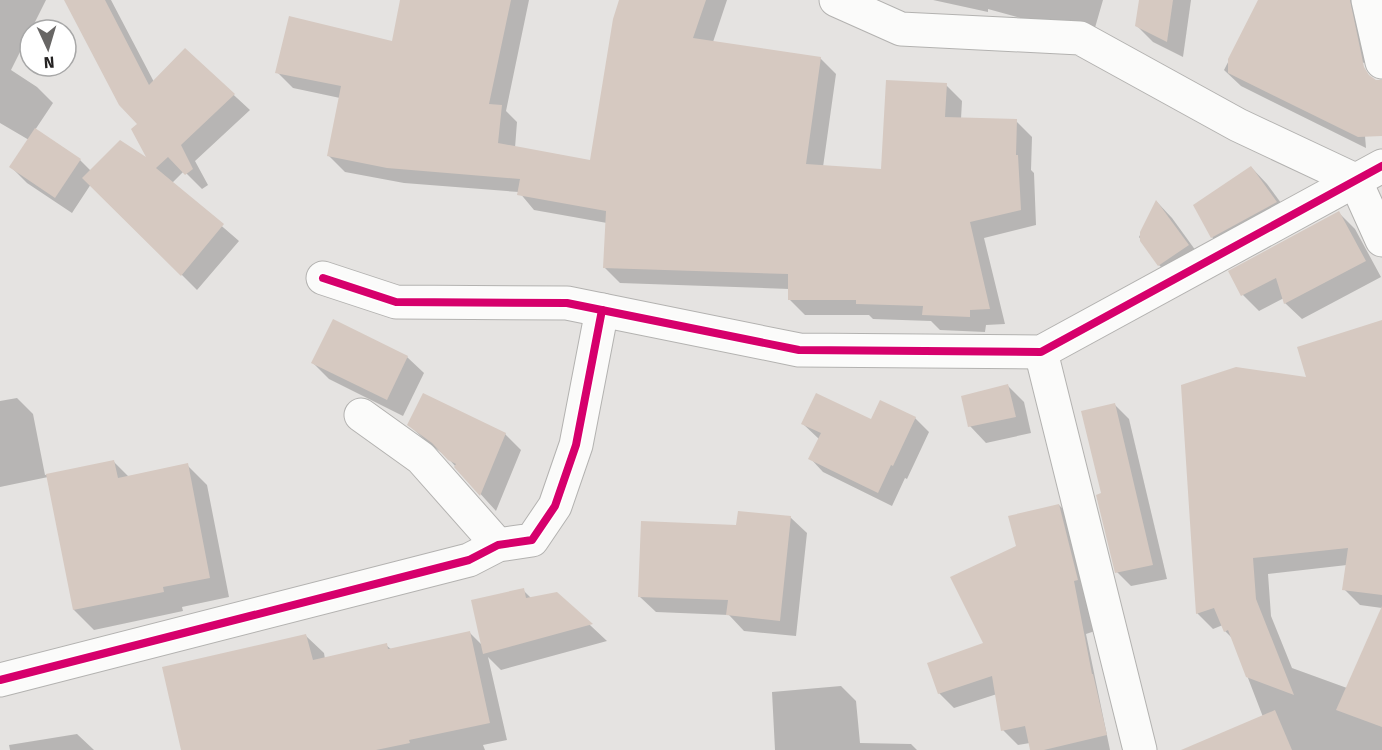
<svg xmlns="http://www.w3.org/2000/svg" width="1382" height="750" font-family="'Fira Sans',sans-serif">
  <rect width="100%" height="100%" fill="#e5e3e1"/>
  <g fill="#0003">
    <path d="M0,0H46L11,70L37,87L53,103L35,130L80,160L91,171L150,161L139,124L66,0H111L154,82L185,50L250,110L195,161L208,185L202,189L184,171L172,183L239,241L197,290L91,184L72,213L27,183L11,167L29,140L0,123Z"/>
    <path d="M402,0H529L506,111L517,122L515,148L591,161L620,0H727L713,42L820,58L836,74L823,167L883,171L946,85L962,101L961,119L1016,121L1032,137L1031,170L1034,173L1036,225L984,238L1005,324L986,325L985,332L940,330L931,321L873,319L869,315H805L789,299V289L620,283L604,267L607,223L534,210L519,192L404,183L345,172L329,156L340,98L293,88L277,72L393,43Z"/>
    <path d="M933,0H1103L1092,38L988,9V12Z"/>
    <path d="M1140,0H1191L1183,57L1153,42L1137,26Z"/>
    <path d="M1260,0H1357L1375,62L1359,63L1366,148L1241,86L1224,70Z"/>
    <path d="M1251,167L1267,184L1292,218L1228,253L1212,237Z"/>
    <path d="M1157,202L1172,218L1204,262L1175,281L1159,265L1139,237Z"/>
    <path d="M1339,213L1355,229L1381,277L1302,319L1285,303L1284,298L1259,311L1243,295L1230,272Z"/>
    <path d="M1382,322V608L1360,605L1344,589L1347,565L1268,574L1271,616L1292,668L1347,688L1382,610V750H1214L1263,717L1233,639L1225,631L1223,625L1213,629L1197,613L1308,379Z"/>
    <path d="M407,357L424,373L403,416L329,379L313,363Z"/>
    <path d="M1008,386L1024,402L1031,433L986,443L970,426Z"/>
    <path d="M17,398L33,414L45,475L114,462L129,477L187,465L207,485L229,597L182,607L183,611L94,630L74,610L48,477L0,487V401Z"/>
    <path d="M1114,404L1129,419L1167,579L1131,586L1117,572L1103,494Z"/>
    <path d="M915,418L929,432L907,479L905,478L892,506L823,472L810,458L819,439L803,424Z"/>
    <path d="M409,425L505,434L521,450L496,511L446,456L426,441Z"/>
    <path d="M1059,505L1074,520L1095,631L1086,634L1110,750H1032L1030,743L1018,745L1003,730L997,694L954,708L939,693L985,644L1017,547Z"/>
    <path d="M790,517L807,533L796,636L744,631L729,615L656,612L639,596L738,526Z"/>
    <path d="M523,590L532,599L558,595L607,641L501,670L488,657L507,740L483,745L485,750H183L306,636L324,653L325,659L386,645L392,650L469,632L483,646Z"/>
    <path d="M841,686L856,701L860,743L911,744L917,750H775L772,692Z"/>
    <path d="M77,734L94,750H10L9,745Z"/>
  </g>
  <g fill="#d6c9c1">
    <path d="M64,0H105L149,85L185,48L235,94L181,145L193,169L185,175L168,157L156,168L224,224L181,276L82,178L120,140L146,157L131,129L137,124L119,105Z"/>
    <path d="M400,0H511L489,104L502,105L498,143L590,160L613,19L619,0H706L693,38L821,57L806,164L881,169L886,80L947,83L945,117L1017,119L1016,155H1018L1021,210L970,222L990,309L970,310V317L922,315L923,306L856,304V300H788V274L603,268L606,211L517,195L520,179L387,168L327,156L341,86L275,73L289,16L392,41Z"/>
    <path d="M1139,0H1173L1167,42L1135,26Z"/>
    <path d="M1258,0H1350L1364,67L1369,75L1376,80H1382V136L1358,137L1228,73V59Z"/>
    <path d="M35,128L81,159L55,198L9,167Z"/>
    <path d="M1251,166L1277,202L1211,238L1193,205Z"/>
    <path d="M1156,200L1189,245L1158,266L1140,241V232Z"/>
    <path d="M1339,211L1366,261L1284,304L1276,278L1241,296L1228,271Z"/>
    <path d="M333,319L408,356L387,400L311,363Z"/>
    <path d="M1382,320V595L1342,590L1348,548L1253,558L1256,599L1294,695L1246,677L1228,630L1224,632L1214,608L1196,614L1181,385L1236,367L1306,377L1297,347Z"/>
    <path d="M1008,384L1016,417L968,427L961,396Z"/>
    <path d="M423,393L506,433L480,496L454,467L456,464L448,460L432,443L407,425Z"/>
    <path d="M816,393L871,419L880,400L916,417L893,466L891,465L878,493L808,459L821,433L801,424Z"/>
    <path d="M1115,403L1153,565L1115,573L1096,495L1101,493L1081,411Z"/>
    <path d="M114,460L118,478L188,463L210,578L163,587L164,592L73,610L46,474Z"/>
    <path d="M1059,504L1078,580L1074,581L1092,674H1093L1107,735L1044,750H1030L1025,726L1001,731L992,676L938,694L927,663L983,643L950,577L1016,546L1008,516Z"/>
    <path d="M738,511L791,516L780,621L726,615L728,600L638,597L641,521L736,525Z"/>
    <path d="M524,588L526,598L557,592L593,624L483,654L471,600Z"/>
    <path d="M1382,606V727L1336,710Z"/>
    <path d="M470,631L490,723L409,740L410,743L376,750H181L162,667L306,634L313,660L387,643L388,649Z"/>
    <path d="M1275,710L1292,750H1181Z"/>
  </g>
  <g fill="none" stroke-linecap="round" stroke-linejoin="round">
    <g stroke="#b3b2b0" stroke-width="35">
      <g id="street">
        <path d="M836,0L901,29L1080,38L1238,125L1355,180L1382,240"/>
        <path d="M1368,0L1382,62"/>
        <path d="M323,278L396,302L567,303L799,350L1041,352L1382,166"/>
        <path d="M1041,352L1140,750"/>
        <path d="M361,415L421,458L498,545"/>
        <path d="M0,680L469,560L498,545L532,540L555,506L576,445L602,310"/>
      </g>
    </g>
    <use href="#street" stroke="#fbfbfa" stroke-width="33"/>
    <g stroke="#fff" stroke-width="11">
      <g id="cycleway">
        <path d="M323,278L396,302L567,303L799,350L1041,352L1382,166"/>
        <path d="M0,680L469,560L498,545L532,540L555,506L576,445L602,310"/>
      </g>
    </g>
    <use href="#cycleway" stroke="#d6006c" stroke-width="8"/>
  </g>
  <g transform="translate(48 48) rotate(176)"><circle r="28" fill="#ffffff" stroke="#a7a7a7" stroke-width="1.5"/>
  <path d="M0-4.5L10 22L0 15L-10 22Z" fill="#686665"/>
  <text y="-9" font-size="16" font-weight="bold" text-anchor="middle" fill="#242222">N</text>
  </g>
</svg>
